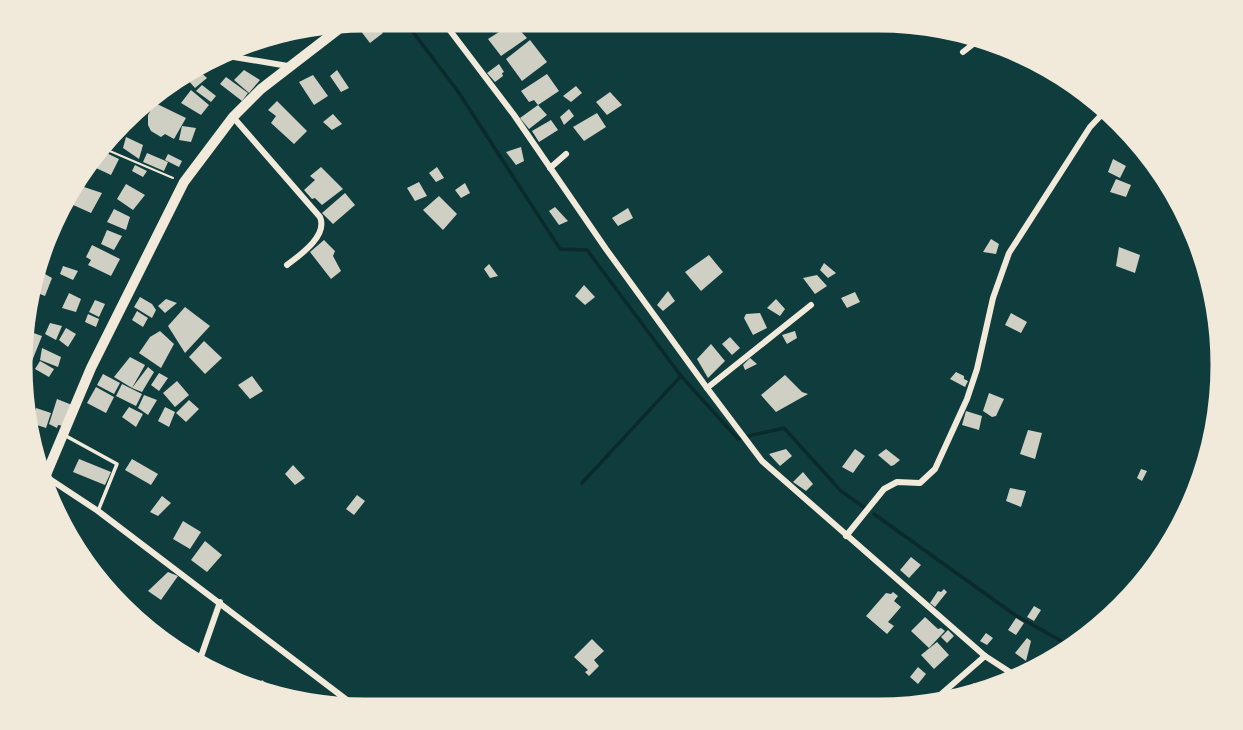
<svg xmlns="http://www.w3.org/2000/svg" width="1243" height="730" font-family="Commissioner,sans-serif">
  <rect width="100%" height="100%" fill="#0f3d3e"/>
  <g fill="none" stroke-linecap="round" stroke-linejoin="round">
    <g stroke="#0a2a2b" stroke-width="3.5">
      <path d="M401,16L459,93L560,249L587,250L681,376L738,439L742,438"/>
      <path d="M749,436L784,428L841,491L865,508"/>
      <path d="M582,483L681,376"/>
      <path d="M874,514L1015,615L1063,642L1081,647"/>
    </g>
  </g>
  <g fill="#cfcfc3">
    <path d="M386,16H390L396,23L385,31L377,23Z"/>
    <path d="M372,22L383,33L370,43L360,30Z"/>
    <path d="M513,23L527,38L501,56L488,39Z"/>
    <path d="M530,40L547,62L522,81L506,59Z"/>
    <path d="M499,64L504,72L502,73L503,76L495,82L487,73Z"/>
    <path d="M198,70L207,78L195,88L187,79Z"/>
    <path d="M244,70L260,80L249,93L234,80Z"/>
    <path d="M337,70L349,88L341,92L330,76Z"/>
    <path d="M547,74L559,91L538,105L547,115L529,129L520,118L538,105L534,100L529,102L521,91Z"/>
    <path d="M313,75L328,96L314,105L299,82Z"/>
    <path d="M226,77L248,93L242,101L220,84Z"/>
    <path d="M202,85L216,96L211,102L196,91Z"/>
    <path d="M576,86L582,93L571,102L563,96Z"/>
    <path d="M191,90L209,105L201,115L181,103Z"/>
    <path d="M610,92L622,105L607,115L596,102Z"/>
    <path d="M277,101L307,131L294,144L271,123L276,116L268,110Z"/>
    <path d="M155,103L186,118L174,139L165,134L161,137L151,131L148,125V115Z"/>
    <path d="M569,109L574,116L564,125L560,117Z"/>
    <path d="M597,113L606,127L584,141L573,127Z"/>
    <path d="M333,114L342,124L332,130L323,122Z"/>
    <path d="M551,120L558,130L539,142L532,131Z"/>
    <path d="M182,126L196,128L191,142L179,140Z"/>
    <path d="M126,137L143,145L139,159L123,148Z"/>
    <path d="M521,147L524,161L516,165L506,152Z"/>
    <path d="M96,148L119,159L111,175L83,162Z"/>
    <path d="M147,153L168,162L164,171L143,162Z"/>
    <path d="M168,154L182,161L179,167L165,160Z"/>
    <path d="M1113,159L1126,166L1120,178L1108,172Z"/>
    <path d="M135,165L147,171L143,177L132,171Z"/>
    <path d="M321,167L343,189L322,205L315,198L312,199L304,190L315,180L310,176Z"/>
    <path d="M437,167L444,178L436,182L429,173Z"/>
    <path d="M1116,179L1131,185L1126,197L1110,192Z"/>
    <path d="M419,182L427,196L415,201L407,188Z"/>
    <path d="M69,183L73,185L67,199L62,197Z"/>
    <path d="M465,183L470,193L461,198L455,190Z"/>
    <path d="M126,184L145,195L133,210L117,199Z"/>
    <path d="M81,186L102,193L91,213L71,204Z"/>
    <path d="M345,193L355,205L333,224L322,213Z"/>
    <path d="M439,196L457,214L443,230L423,210Z"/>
    <path d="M555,207L568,221L559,225L549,211Z"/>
    <path d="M628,208L633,218L618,226L612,218Z"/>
    <path d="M114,209L130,217L126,230L107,222Z"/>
    <path d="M107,230L122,236L114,250L101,244Z"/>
    <path d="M991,239L999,244L996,254L983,252Z"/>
    <path d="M324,240L335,251L333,256L341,271L331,279L310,252Z"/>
    <path d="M92,245L120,259L111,276L88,265L91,260L86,257Z"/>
    <path d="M1119,247L1140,255L1135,273L1116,266Z"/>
    <path d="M36,248L45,252L39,267L32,265Z"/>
    <path d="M709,255L723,272L701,291L685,272Z"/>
    <path d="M824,263L836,273L828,278L820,270Z"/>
    <path d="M489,264L498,276L490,278L484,269Z"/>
    <path d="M63,266L78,271L73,280L60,274Z"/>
    <path d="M38,270L52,278L45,296L30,290Z"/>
    <path d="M817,275L827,286L815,294L803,278Z"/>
    <path d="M584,285L595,297L585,305L575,296Z"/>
    <path d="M668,291L675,301L663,311L657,305Z"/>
    <path d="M855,292L860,302L847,308L841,298Z"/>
    <path d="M69,293L81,299L76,312L62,308Z"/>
    <path d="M140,297L152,304L156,310L152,318L134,307Z"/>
    <path d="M166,299L177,303L165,313L158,306Z"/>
    <path d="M776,299L785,309L780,316L767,308Z"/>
    <path d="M95,300L105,304L99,317L89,312Z"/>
    <path d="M185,307L210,326L185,353L168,326Z"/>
    <path d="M137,311L148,318L143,327L132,320Z"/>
    <path d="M760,313L767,328L753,335L744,318L746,314Z"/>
    <path d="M1011,313L1027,322L1021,333L1005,325Z"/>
    <path d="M88,314L99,319L96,327L85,322Z"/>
    <path d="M50,323L62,326L56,340L45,334Z"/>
    <path d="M66,328L76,334L68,347L59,340Z"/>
    <path d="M28,331L42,336L32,361L18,356Z"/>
    <path d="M160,331L174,344L161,368L139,353L150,337Z"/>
    <path d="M795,331L797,338L787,344L782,335Z"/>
    <path d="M730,337L740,348L732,355L722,344Z"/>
    <path d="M204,341L222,358L205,374L189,357Z"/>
    <path d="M711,344L725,361L708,378L697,359Z"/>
    <path d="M42,348L61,357L58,367L40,360Z"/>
    <path d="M130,357L145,365L132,388L114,377Z"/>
    <path d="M19,358L31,363L28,369L16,364Z"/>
    <path d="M750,358L757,364L745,370L743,365Z"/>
    <path d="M40,361L54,369L49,377L35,369Z"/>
    <path d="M16,365L31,371L26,384L18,382Z"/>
    <path d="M148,367L154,372L142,392L132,388Z"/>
    <path d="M956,372L964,376V379L968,381L965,387L950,379Z"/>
    <path d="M159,373L168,378L159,391L151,385Z"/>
    <path d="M103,374L120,383L114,394L97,385Z"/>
    <path d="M785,375L802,392L808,394L776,412L761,395Z"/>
    <path d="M252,376L263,391L250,399L238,385Z"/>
    <path d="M177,381L189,395L175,407L163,393Z"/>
    <path d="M122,384L142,394L136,406L116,396Z"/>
    <path d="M96,387L114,397L106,413L87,403Z"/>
    <path d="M989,393L1004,399L996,416L992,417L983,411Z"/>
    <path d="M144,395L157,400L148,415L138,408Z"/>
    <path d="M57,399L72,405L64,426L58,425L57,428L49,424Z"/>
    <path d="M189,400L199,409L186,422L176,413Z"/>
    <path d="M129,407L143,414L136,427L122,417Z"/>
    <path d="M165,407L175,412L169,427L158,421Z"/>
    <path d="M36,408L51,413L46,428L31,423Z"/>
    <path d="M966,411L982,416L979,430L962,425Z"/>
    <path d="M1028,430L1042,433L1035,459L1020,454Z"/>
    <path d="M786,449L792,456L780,466L769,454Z"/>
    <path d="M855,449L865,456L853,473L842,467Z"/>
    <path d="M886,449L900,460L894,465L891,466L878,455Z"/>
    <path d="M79,459L111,472L105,485L73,472Z"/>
    <path d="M132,459L158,474L151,485L125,470Z"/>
    <path d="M293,465L305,478L295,485L285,474Z"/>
    <path d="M1141,469L1147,471L1142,481L1137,478Z"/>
    <path d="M803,472L813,484L806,491L793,482Z"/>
    <path d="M1010,488L1026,491L1021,507L1006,501Z"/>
    <path d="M357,495L365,501L354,515L346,509Z"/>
    <path d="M162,496L171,503L158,516L150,512Z"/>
    <path d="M183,521L201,532L190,549L173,539Z"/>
    <path d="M205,541L222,555L207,572L191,560Z"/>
    <path d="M911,557L921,565L909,578L900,570Z"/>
    <path d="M168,572L178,576L161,600L148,591Z"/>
    <path d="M99,576L107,582L102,591L94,584Z"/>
    <path d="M113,585L120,590L114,602L107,596Z"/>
    <path d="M944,589L947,592L935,607L930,603L938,591L941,592Z"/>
    <path d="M893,592L898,596L894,601L901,607L888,622L894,626L887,634L866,616L886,593L891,594Z"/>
    <path d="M1034,606L1041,610L1034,621L1027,617Z"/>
    <path d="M925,617L938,629L941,628L945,631L929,648L911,631Z"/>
    <path d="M1016,618L1024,623L1016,635L1008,630Z"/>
    <path d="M948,630L954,636L947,643L941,637Z"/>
    <path d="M986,633L993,638L987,645L980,641Z"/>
    <path d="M1027,638L1031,641L1026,661L1015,653Z"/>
    <path d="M592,639L604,651L594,660L599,666L589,676L585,672L588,670L574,657Z"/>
    <path d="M937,642L949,655L934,669L921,655Z"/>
    <path d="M159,644L189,656L185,662L171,655Z"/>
    <path d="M1046,655L1055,660L1048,669L1041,665Z"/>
    <path d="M918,667L926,674L918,684L910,677Z"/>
    <path d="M262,680L283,696L279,701L265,698L255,690Z"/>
    <path d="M974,683L982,694L969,702L961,691Z"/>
    <path d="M428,701L441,711L439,713H434L424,706Z"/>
  </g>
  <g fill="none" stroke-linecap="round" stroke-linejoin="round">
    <path stroke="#f1e9da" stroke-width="2" d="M98,146L173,178"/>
    <path stroke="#f1e9da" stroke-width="3.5" d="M66,436L117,464L98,511"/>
    <g stroke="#f1e9da" stroke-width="6">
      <path d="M439,16L514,115L606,249L707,388L762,461L985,656L1022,680"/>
      <path d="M312,24L329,35"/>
      <path d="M963,52L986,34"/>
      <path d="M216,54L288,66"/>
      <path d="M233,117L320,217C328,236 300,255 287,265"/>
      <path d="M550,168L566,154"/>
      <path d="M707,388L811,305"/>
      <path d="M32,462L48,469"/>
      <path d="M45,476L98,511L364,713"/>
      <path d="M846,536L884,489L897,482L920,483L935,469L967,399L977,369L993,298L1009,253L1090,127L1107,109"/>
      <path d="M197,668L220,602"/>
      <path d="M923,710L985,656"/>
    </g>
    <path stroke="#f1e9da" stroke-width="10" d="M40,489L91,368L184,182L233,117L261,89L353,18"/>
  </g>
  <path d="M0 0H1243V730H0ZM365 28H878A337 337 0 0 1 1215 365V365A337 337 0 0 1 878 702H365A337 337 0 0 1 28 365V365A337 337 0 0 1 365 28Z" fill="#f1e9da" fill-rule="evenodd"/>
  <path fill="none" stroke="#f1e9da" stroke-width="9" d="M365 28H878A337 337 0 0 1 1215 365V365A337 337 0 0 1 878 702H365A337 337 0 0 1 28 365V365A337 337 0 0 1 365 28Z"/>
</svg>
